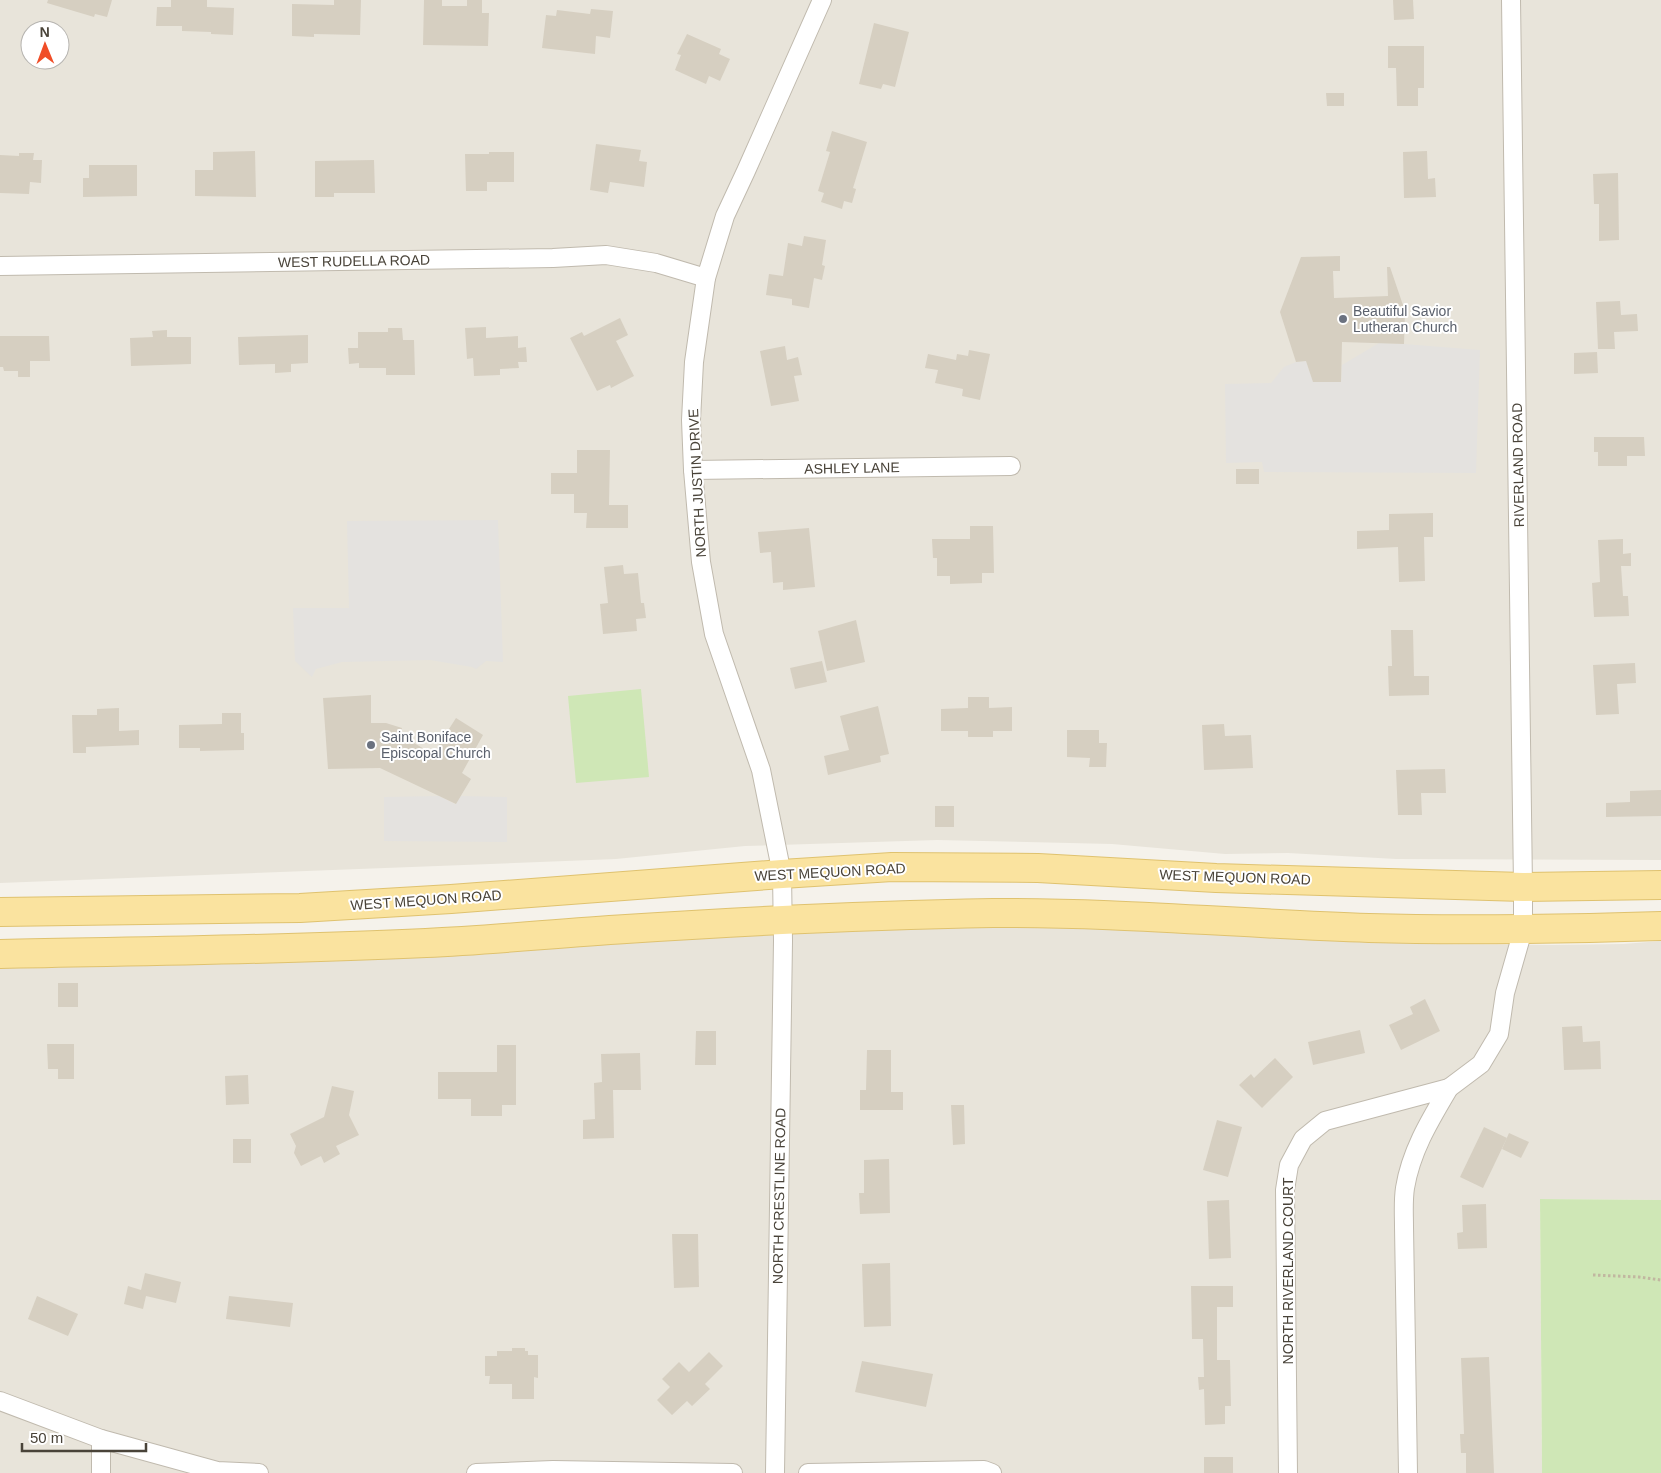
<svg xmlns="http://www.w3.org/2000/svg" width="1661" height="1473" font-family="Helvetica,sans-serif">
  <rect width="100%" height="100%" fill="#f5f2eb"/>
  <g fill="#e8e4da" fill-rule="evenodd">
    <path d="M0,0H1661V860L1396,859L1288,853L1225,854L1112,844L937,840L745,846L616,859L0,883ZM30,30H60V60H30Z"/>
    <path d="M1072,923L1333,937L1416,944L1554,945L1623,944L1661,941V1200L1540,1199L1542,1473H0V964L686,939L983,925Z"/>
  </g>
  <g fill="#cfe7b6">
    <path d="M641,689L649,777L576,783L568,696Z"/>
    <path d="M1540,1199L1661,1200V1473H1542Z"/>
  </g>
  <g fill="#e4e2df">
    <path d="M1379,343L1404,344L1480,350L1476,473L1264,472L1262,462L1226,463L1225,384L1271,383L1284,367L1296,362L1306,361L1313,382H1341L1342,365Z"/>
    <path d="M498,520L503,662L486,661L476,669L472,667L430,660L342,662L316,669L312,677L295,661L293,608H349L347,521Z"/>
    <path d="M439,796L455,804L461,796L507,797V842L384,841V797Z"/>
  </g>
  <g fill="#d6cfc1">
    <path d="M48,0H112L107,17L95,14L94,17L47,3Z"/>
    <path d="M171,0H207V7L234,8L233,35L211,34V32L182,31V26H156L157,7H171Z"/>
    <path d="M334,0H361L360,35L314,34V37L292,36V4L334,5Z"/>
    <path d="M424,0H442V6H467V0H482V13H489L488,46L423,45Z"/>
    <path d="M1393,0H1413L1414,19L1394,20Z"/>
    <path d="M591,9L613,11L610,38L596,36L595,54L542,48L546,15L556,16L557,10L590,14Z"/>
    <path d="M874,23L909,32L895,87L883,84L881,89L859,84Z"/>
    <path d="M687,34L721,49L719,54L730,59L720,81L709,76L706,84L675,70L681,55L677,54Z"/>
    <path d="M1388,46H1424V88H1418V106H1397L1396,68H1388Z"/>
    <path d="M1326,93H1344V106H1327Z"/>
    <path d="M832,131L867,142L853,188L856,189L852,203L844,201L842,209L821,202L824,193L818,191L830,152L826,151Z"/>
    <path d="M596,144L641,150L639,161L647,162L644,187L610,182L608,193L590,190Z"/>
    <path d="M255,151L256,197L195,196V170H213V152Z"/>
    <path d="M1427,151L1428,179L1435,178L1436,197L1404,198L1403,152Z"/>
    <path d="M489,152H514V182H487V191H466L465,154H489Z"/>
    <path d="M19,153H34L33,160H42L41,183L30,182L29,194L0,193V155L19,156Z"/>
    <path d="M374,160L375,193H334V197H315V161Z"/>
    <path d="M89,165H137V196L83,197V178H89Z"/>
    <path d="M1618,173L1619,240L1599,241V204H1594L1593,174Z"/>
    <path d="M804,236L826,240L822,265L825,266L822,280L814,278L809,308L792,305V299L766,295L769,274L783,276L788,243L802,246Z"/>
    <path d="M1340,256V271H1333L1334,298L1388,296L1387,267H1390L1405,311L1404,344L1342,342L1341,382H1313L1306,361L1296,362L1280,312L1301,257Z"/>
    <path d="M1620,301L1621,315L1637,314L1638,331L1614,332L1615,349H1598L1596,302Z"/>
    <path d="M620,318L628,335L616,341L634,376L611,388L610,385L597,391L570,338L582,332L584,336Z"/>
    <path d="M486,327V338L518,336V348L526,347L527,362H518L519,368L500,369V375L474,376L473,358L467,359L465,328Z"/>
    <path d="M388,328H402L403,340H414L415,375H386V368H359V363L349,364L348,348H358V332H388Z"/>
    <path d="M167,330V337H191V364L131,366L130,338L153,337L152,331Z"/>
    <path d="M308,335V363L291,364V372L275,373V364L239,365L238,337Z"/>
    <path d="M0,336H49L50,361H30V377H18V371H4L3,367H0Z"/>
    <path d="M785,346L787,360L798,357L802,375L794,376L799,401L771,406L760,351Z"/>
    <path d="M969,350L990,354L980,400L962,396L963,389L935,383L938,370L925,368L928,354L956,360L957,354L968,356Z"/>
    <path d="M1597,352L1598,373L1574,374V353Z"/>
    <path d="M1594,437H1644L1645,456H1627V466H1598V452H1594Z"/>
    <path d="M577,450H610L609,505H628V528H586L587,513H574V494H551V473H577Z"/>
    <rect x="1236" y="469" width="23" height="15"/>
    <path d="M1433,513V537H1424L1425,581L1399,582L1398,547L1357,549V531L1389,530V514Z"/>
    <path d="M970,526H993L994,573H982V583L950,584V576H937V558H933L932,539H970Z"/>
    <path d="M809,528L815,587L783,590V582L773,583L771,552L760,553L758,532Z"/>
    <path d="M1623,539V554L1631,553V566H1621L1623,596H1628L1629,616L1594,617L1592,583L1600,582L1598,540Z"/>
    <path d="M623,565L624,574L638,573L641,603H644L646,618L636,619L637,631L603,634L600,604L608,603L604,567Z"/>
    <path d="M856,620L865,662L827,671L818,631Z"/>
    <path d="M1391,630H1413L1414,676H1429V695L1389,696L1388,666H1392Z"/>
    <path d="M822,661L827,682L795,689L790,668Z"/>
    <path d="M1635,663L1636,683L1617,684L1619,714L1596,715L1593,665Z"/>
    <path d="M371,695V723H386L402,728L400,735L433,754L456,718L483,735L462,773L471,779L456,804L380,768L328,769L323,698Z"/>
    <path d="M968,697H989V708L1012,707V731H993V737H968V731H941V709L968,708Z"/>
    <path d="M878,706L889,754L880,756L881,762L828,775L824,756L849,750L840,716Z"/>
    <path d="M119,708V731L139,730V745L86,747V753H73L72,715H97V709Z"/>
    <path d="M222,713H241V733H244V750L200,751V748H179V725L222,724Z"/>
    <path d="M1224,724L1225,736L1251,735L1253,768L1204,770L1202,725Z"/>
    <path d="M1067,730H1099V743H1107L1106,767H1089L1090,758L1067,757Z"/>
    <path d="M1445,769L1446,793H1421L1422,815H1398L1396,770Z"/>
    <path d="M1661,790V816L1606,817V803L1630,802V791Z"/>
    <rect x="935" y="806" width="19" height="21"/>
    <rect x="58" y="983" width="20" height="24"/>
    <path d="M1425,999L1440,1031L1401,1050L1389,1025L1413,1014L1410,1007Z"/>
    <path d="M1582,1026L1583,1042L1600,1041L1601,1069L1564,1070L1562,1027Z"/>
    <path d="M1360,1030L1365,1053L1313,1065L1308,1042Z"/>
    <path d="M696,1031H716V1065H695Z"/>
    <path d="M47,1044H74V1079H58V1069H48Z"/>
    <path d="M497,1045H516V1105H502V1116H471V1099H438V1072H497Z"/>
    <path d="M867,1050H891V1092H903V1110H860V1090H866Z"/>
    <path d="M640,1053L641,1090H613L614,1138L583,1139V1120L595,1119L594,1083L602,1082L601,1054Z"/>
    <path d="M1275,1058L1293,1077L1262,1108L1239,1085L1251,1074L1254,1078Z"/>
    <path d="M248,1075L249,1104L226,1105L225,1076Z"/>
    <path d="M332,1086L354,1091L349,1115L359,1135L336,1146L340,1154L324,1163L321,1156L301,1166L294,1153L296,1146L290,1134L324,1117Z"/>
    <path d="M951,1105H964L965,1144L953,1145Z"/>
    <path d="M1217,1120L1242,1127L1228,1177L1203,1170Z"/>
    <path d="M1484,1127L1507,1138L1483,1188L1460,1177Z"/>
    <path d="M1509,1133L1529,1142L1521,1158L1502,1149Z"/>
    <rect x="233" y="1139" width="18" height="24"/>
    <path d="M889,1159L890,1213L860,1214L859,1193H864V1160Z"/>
    <path d="M1229,1200L1231,1258L1209,1259L1207,1201Z"/>
    <path d="M1486,1204L1487,1248L1458,1249L1457,1233L1463,1232L1462,1205Z"/>
    <path d="M672,1234H698L699,1287L674,1288Z"/>
    <path d="M890,1263L891,1326L864,1327L862,1264Z"/>
    <path d="M145,1273L181,1282L176,1303L146,1296L143,1309L124,1304L128,1286L141,1290Z"/>
    <path d="M1191,1286H1233V1307H1217V1360H1230L1231,1406H1225V1424L1205,1425L1204,1389L1199,1390L1198,1377H1204L1203,1339H1192Z"/>
    <path d="M37,1296L78,1314L68,1336L28,1319Z"/>
    <path d="M229,1296L293,1303L290,1327L226,1319Z"/>
    <path d="M512,1348H525V1351H528V1355H538V1378L534,1377V1399H512V1384H489L490,1376H485V1356H497V1351H512Z"/>
    <path d="M709,1352L723,1366L705,1384L710,1389L692,1406L687,1401L672,1415L657,1400L670,1387L662,1379L679,1362L689,1372Z"/>
    <path d="M1489,1357L1494,1473H1466V1453H1461L1460,1434H1464L1461,1358Z"/>
    <path d="M862,1361L933,1374L926,1407L855,1392Z"/>
    <rect x="1204" y="1457" width="29" height="16"/>
  </g>
  <g fill="none" stroke-linecap="round" stroke-linejoin="round">
    <g stroke="#c0baae" stroke-width="20">
      <g id="minor">
        <path d="M0,266L553,258L606,255L656,263L706,278"/>
        <path d="M693,470L1011,466"/>
        <path d="M1449,1088L1481,1064L1499,1034L1505,993L1523,930V887L1511,0"/>
        <path d="M0,1401L101,1439L217,1471L259,1473"/>
        <path d="M101,1439V1473"/>
        <path d="M476,1473L553,1470L733,1473"/>
        <path d="M775,1473L783,941L782,874L761,770L714,634L701,562L693,470L691,420L694,362L706,278L725,216L746,171L822,0"/>
        <path d="M808,1473L984,1470L992,1473"/>
        <path d="M1288,1473L1285,1190L1289,1165L1303,1139L1325,1121L1449,1088C1430,1120 1411,1151 1405,1188C1403,1201 1404,1214 1404,1227L1408,1473"/>
      </g>
    </g>
    <g stroke="#dfc26f" stroke-width="30">
      <g id="primary">
        <path d="M0,912L300,908L451,899L782,874L892,867L1038,868L1216,878L1523,887L1661,885"/>
        <path d="M0,954C142,951 284,950 426,943C493,940 559,933 626,929C748,921 871,915 993,913C1119,912 1243,924 1369,928C1466,931 1564,929 1661,926"/>
      </g>
    </g>
    <path stroke="#c1b7a0" stroke-width="3" stroke-dasharray="2.5 2.5" stroke-linecap="butt" d="M1593,1275L1639,1277L1661,1280"/>
    <use href="#minor" stroke="#fff" stroke-width="18"/>
    <use href="#primary" stroke="#fae39f" stroke-width="28"/>
  </g>
  <g fill="#6b7280" stroke="#fff" stroke-width="2">
    <circle cx="1343" cy="319" r="5"/>
    <circle cx="371" cy="745" r="5"/>
  </g>
  <g text-anchor="middle" stroke-width="4" stroke-linejoin="round" paint-order="stroke">
    <g font-size="14" fill="#494339" stroke="#fff">
      <text transform="translate(354 261) rotate(-1)" y="5">WEST RUDELLA ROAD</text>
      <text transform="translate(1518 465) rotate(-91)" y="5">RIVERLAND ROAD</text>
      <text transform="translate(852 468) rotate(-1)" y="5">ASHLEY LANE</text>
      <text transform="translate(697 483) rotate(-93)" y="5">NORTH JUSTIN DRIVE</text>
      <text transform="translate(830 872) rotate(-3)" y="5">WEST MEQUON ROAD</text>
      <text transform="translate(1235 877) rotate(2)" y="5">WEST MEQUON ROAD</text>
      <text transform="translate(426 900) rotate(-4)" y="5">WEST MEQUON ROAD</text>
      <text transform="translate(779 1196) rotate(-89)" y="5">NORTH CRESTLINE ROAD</text>
      <text transform="translate(1288 1271) rotate(-90)" y="5">NORTH RIVERLAND COURT</text>
    </g>
    <g font-size="14" fill="#5b616d" stroke="#fff" text-anchor="start">
      <text x="1353" y="316">Beautiful Savior<tspan x="1353" dy="16">Lutheran Church</tspan></text>
      <text x="381" y="742">Saint Boniface<tspan x="381" dy="16">Episcopal Church</tspan></text>
    </g>
  </g>
  <g transform="translate(45 45) rotate(359)"><circle r="24" fill="#ffffff" stroke="#b6b4b0"/>
  <path d="M0-4L9 19L0 12L-9 19Z" fill="#f04d27"/>
  <text y="-8" font-size="14" font-weight="bold" text-anchor="middle" fill="#494339">N</text>
  </g>
  <path d="M22 1443v8h124v-8" fill="none" stroke="#494339" stroke-width="2.5"/>
  <text x="30" y="1443" font-size="15" fill="#494339" stroke="#ffffff" stroke-width="4" paint-order="stroke">50 m</text>
</svg>
